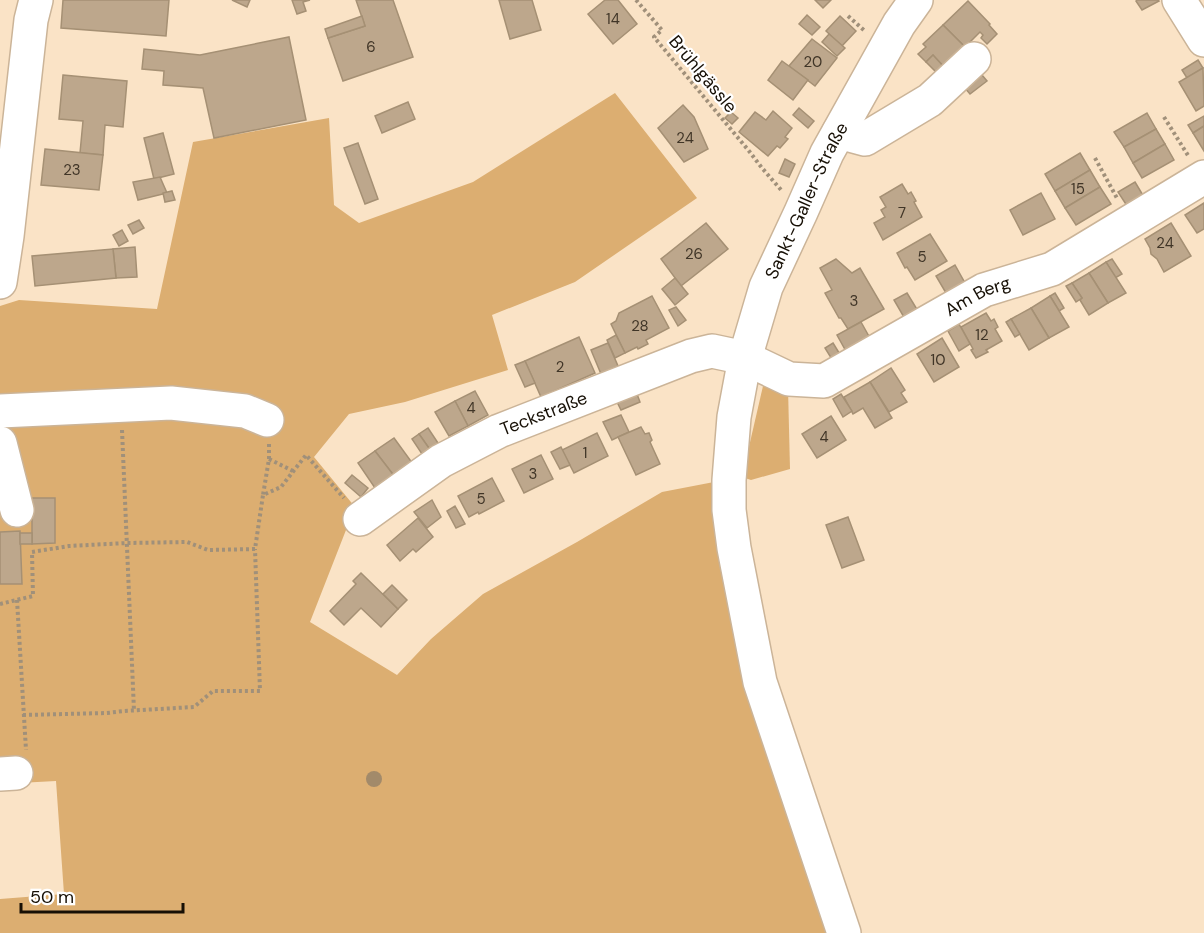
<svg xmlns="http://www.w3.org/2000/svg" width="1204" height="933" font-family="'DM Sans',sans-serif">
  <rect width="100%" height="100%" fill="#fae3c6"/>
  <g fill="#dcae71">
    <path d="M615,93L697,198L575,282L492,315L508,370L405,402L349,414L314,457L355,507L310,622L397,675L431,639L483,594L577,542L662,492L714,482L844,933H0V899L64,894L56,781L0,784V306L19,300L157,309L193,142L329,118L334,205L359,223L473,182Z"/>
    <path d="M763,386L788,388L790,469L751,480L742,477Z"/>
  </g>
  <g fill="#bda78c" stroke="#a59074" stroke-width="1.5">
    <path d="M63,0H169L166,36L61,28Z"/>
    <path d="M232,0H250L247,7Z"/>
    <path d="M292,0H310L303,2L306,11L297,14Z"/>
    <path d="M356,0H393L413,57L343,81L328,38L365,26Z"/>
    <path d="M499,0H532L541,30L510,39Z"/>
    <path d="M605,0H618L637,24L613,44L588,14Z"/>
    <path d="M815,0H831L823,8Z"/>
    <path d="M1137,0H1158L1159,1L1142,10L1136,1Z"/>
    <path d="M968,1L990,24L989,25L997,34L987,44L981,38L983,35L980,32L965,47L943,25Z"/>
    <path d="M807,15L820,27L812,35L799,24Z"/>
    <path d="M362,16L365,26L328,38L325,29Z"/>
    <path d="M840,16L856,31L842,46L826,31Z"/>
    <path d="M943,25L965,47L944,67L933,55L926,62L918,54L926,47L923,44Z"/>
    <path d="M829,34L845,48L837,56L822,42Z"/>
    <path d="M289,37L306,120L214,138L203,88L163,85L164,71L142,69L144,49L200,55Z"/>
    <path d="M812,39L837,58L815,86L789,66Z"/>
    <path d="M933,55L944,67L937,73L926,62Z"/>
    <path d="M1198,60L1203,68L1187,78L1182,70Z"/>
    <path d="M782,61L808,80L793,100L768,80Z"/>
    <path d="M976,68L987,81L970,94L959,81Z"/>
    <path d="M1203,68L1204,106L1196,111L1179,82Z"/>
    <path d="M63,75L127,81L123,127L105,125L103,155L80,153L83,121L59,119Z"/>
    <path d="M408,102L415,119L382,133L375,116Z"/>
    <path d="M683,105L694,117L708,149L684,162L658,128Z"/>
    <path d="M799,108L814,121L808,128L793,115Z"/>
    <path d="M773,111L792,128L785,137L788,139L780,148L777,146L768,156L739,132L755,112L766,120Z"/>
    <path d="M731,112L738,118L732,124L725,118Z"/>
    <path d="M1147,113L1156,129L1124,147L1114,132Z"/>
    <path d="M1204,116V126L1193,133L1188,125Z"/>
    <path d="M1204,126V151L1193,133Z"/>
    <path d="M1156,129L1165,144L1133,163L1124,147Z"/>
    <path d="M163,133L174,174L154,179L144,138Z"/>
    <path d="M358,143L378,199L365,204L344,148Z"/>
    <path d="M1165,144L1174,160L1142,178L1133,163Z"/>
    <path d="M45,149L103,155L99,190L41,185Z"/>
    <path d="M1080,153L1090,170L1055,191L1045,174Z"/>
    <path d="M785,159L795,164L789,177L779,173Z"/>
    <path d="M1090,170L1100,187L1065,208L1055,191Z"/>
    <path d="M160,177L167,193L138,200L133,182Z"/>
    <path d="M1135,182L1147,202L1131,212L1118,192Z"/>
    <path d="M902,184L908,194L911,192L916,201L914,202L922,217L883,240L874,223L885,217L881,210L886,207L880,197Z"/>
    <path d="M1100,187L1111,204L1076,225L1065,208Z"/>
    <path d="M172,191L175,200L165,202L163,193Z"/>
    <path d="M1041,193L1055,219L1023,235L1010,210Z"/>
    <path d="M1204,203V229L1197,233L1185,215Z"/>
    <path d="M139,220L144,228L133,234L128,225Z"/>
    <path d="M706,223L728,249L681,286L661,259Z"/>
    <path d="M1171,223L1191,256L1164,272L1157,259L1151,254L1150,248L1145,239Z"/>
    <path d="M122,230L128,241L119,246L113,235Z"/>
    <path d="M930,234L947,261L915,280L907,267L905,268L897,253Z"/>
    <path d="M135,247L137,277L116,278L113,249Z"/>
    <path d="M113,249L116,278L35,286L32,256Z"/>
    <path d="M836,259L852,273L860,268L884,309L848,329L841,318H839L825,293L832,290L820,268Z"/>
    <path d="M1112,259L1122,274L1115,278L1106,262Z"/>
    <path d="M1106,262L1126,293L1108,303L1089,273Z"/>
    <path d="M955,265L965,283L946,293L936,276Z"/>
    <path d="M1089,273L1108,303L1089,315L1080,300L1082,298L1072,283Z"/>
    <path d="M675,278L688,294L675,305L662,289Z"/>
    <path d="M1072,283L1082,298L1076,302L1066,286Z"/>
    <path d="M907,293L918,311L905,319L894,300Z"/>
    <path d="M1055,293L1064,308L1059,311L1050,296Z"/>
    <path d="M652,296L669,328L646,340L648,344L638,349L637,347L625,353L611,324L616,321L619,313Z"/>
    <path d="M1050,296L1069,327L1049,338L1031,308Z"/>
    <path d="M676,307L686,320L678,326L669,310Z"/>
    <path d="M1031,308L1049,338L1029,350L1011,319Z"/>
    <path d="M986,313L991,321L994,319L998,327L995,329L1002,341L986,350L988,352L976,358L971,350L973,349L961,327Z"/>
    <path d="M1011,319L1020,334L1015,337L1006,322Z"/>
    <path d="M861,322L871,340L847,353L837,335Z"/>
    <path d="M959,324L970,344L959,351L948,331Z"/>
    <path d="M616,335L625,353L615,358L607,340Z"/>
    <path d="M579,337L595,373L541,397L525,361Z"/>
    <path d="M942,338L959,367L934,382L917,354Z"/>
    <path d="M608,343L618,366L601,374L591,350Z"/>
    <path d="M833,343L841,356L833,361L825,348Z"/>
    <path d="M525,361L535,383L525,387L515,365Z"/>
    <path d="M891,368L905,390L901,393L907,402L889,412L870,382Z"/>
    <path d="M870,382L892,418L875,428L863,408L853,414L844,397Z"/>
    <path d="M475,391L488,415L468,426L455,401Z"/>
    <path d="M637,394L640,402L621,410L617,402Z"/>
    <path d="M841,394L852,411L843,417L833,399Z"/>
    <path d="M455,401L468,426L449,436L435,412Z"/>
    <path d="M621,415L629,432L612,440L603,422Z"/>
    <path d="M831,416L846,440L817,458L802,434Z"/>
    <path d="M641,427L645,434L649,433L652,440L650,442L660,464L636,475L618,437Z"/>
    <path d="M428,428L440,446L431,451L419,434Z"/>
    <path d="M597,433L608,456L574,473L562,450Z"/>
    <path d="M419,434L431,451L424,457L412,439Z"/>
    <path d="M394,438L413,464L395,477L375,451Z"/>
    <path d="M561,447L570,465L560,469L551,452Z"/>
    <path d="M375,451L395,477L377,491L358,463Z"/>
    <path d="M541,455L553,479L524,493L512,469Z"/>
    <path d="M352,475L368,488L361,497L345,483Z"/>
    <path d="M492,478L504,501L479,514L478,512L469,517L458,496Z"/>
    <path d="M32,498H55V543L32,544Z"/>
    <path d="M432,500L441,517L427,528L414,512Z"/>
    <path d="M455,506L465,524L456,528L447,511Z"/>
    <path d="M848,517L864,560L842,568L826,525Z"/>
    <path d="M418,518L433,537L416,552L413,549L400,561L387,545Z"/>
    <path d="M20,531L22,584H0V532Z"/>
    <rect x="20" y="533" width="12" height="11"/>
    <path d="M361,573L398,609L381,627L361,608L344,625L330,611L356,584L353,581Z"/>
    <path d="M392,585L407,600L398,609L383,594Z"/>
  </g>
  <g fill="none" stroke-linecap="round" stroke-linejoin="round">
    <g stroke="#cbb498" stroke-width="36">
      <g id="minor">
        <path d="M1179,0L1204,40"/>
        <path d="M839,132L865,139L930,100L974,59"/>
        <path d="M0,282L7,236L31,20L36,0"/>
        <path d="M0,411L171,403L245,411L267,420"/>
        <path d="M0,443L17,510"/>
        <path id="s1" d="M360,519L441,461L499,431L691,356L712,351L745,358L789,379L824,381L984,290L1052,269L1204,177"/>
        <path d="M0,774L16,773"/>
        <path id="s2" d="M844,933L760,682L734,548L729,510V480L734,417L745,358L766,287L801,212L827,153L899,24L916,0"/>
      </g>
    </g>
    <g stroke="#a0907a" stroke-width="4" stroke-dasharray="3 3" stroke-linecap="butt">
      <path d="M636,0L662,30L654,37L749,151L762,168L782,191"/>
      <path d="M848,16L865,31"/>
      <path d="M1164,117L1189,157"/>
      <path d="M1095,158L1118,200"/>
      <path d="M122,430L134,711"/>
      <path d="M269,444V459L263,495L281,487L306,455L344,498"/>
      <path d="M269,459L293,471"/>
      <path d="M17,600L26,750"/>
      <path d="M0,604L33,596L32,552L69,546L127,543L187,542L208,550L255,549L263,495"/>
      <path d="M23,715L107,713L124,711L194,707L213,691H260L255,549"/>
    </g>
    <use href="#minor" stroke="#fff" stroke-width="33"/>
  </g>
  <circle fill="#a28a6a" cx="374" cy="779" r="8"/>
  <g text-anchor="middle" stroke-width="4.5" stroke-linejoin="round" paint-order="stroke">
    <g font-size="15" fill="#403527">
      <text x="613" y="24">14</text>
      <text x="371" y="52">6</text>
      <text x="813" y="67">20</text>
      <text x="685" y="143">24</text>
      <text x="72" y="175">23</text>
      <text x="1078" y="194">15</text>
      <text x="902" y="218">7</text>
      <text x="1165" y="248">24</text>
      <text x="694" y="259">26</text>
      <text x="922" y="262">5</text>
      <text x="854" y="306">3</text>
      <text x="640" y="331">28</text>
      <text x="982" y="340">12</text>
      <text x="938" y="365">10</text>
      <text x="560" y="372">2</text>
      <text x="471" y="413">4</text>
      <text x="824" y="442">4</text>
      <text x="585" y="458">1</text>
      <text x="533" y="479">3</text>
      <text x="481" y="504">5</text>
    </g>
    <g font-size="18" fill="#160f05" stroke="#fff">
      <text transform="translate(703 74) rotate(50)" y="6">Brühlgässle</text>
      <text dy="6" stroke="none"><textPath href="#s2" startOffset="762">Sankt-Galler-Straße</textPath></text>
      <text dy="6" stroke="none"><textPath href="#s1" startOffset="686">Am Berg</textPath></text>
      <text dy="6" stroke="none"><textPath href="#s1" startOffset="213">Teckstraße</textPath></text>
    </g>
  </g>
  <path d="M21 903v9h162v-9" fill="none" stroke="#160f05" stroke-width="3"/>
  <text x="30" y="903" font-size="18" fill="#160f05" stroke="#ffffff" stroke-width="4.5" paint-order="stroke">50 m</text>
</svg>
